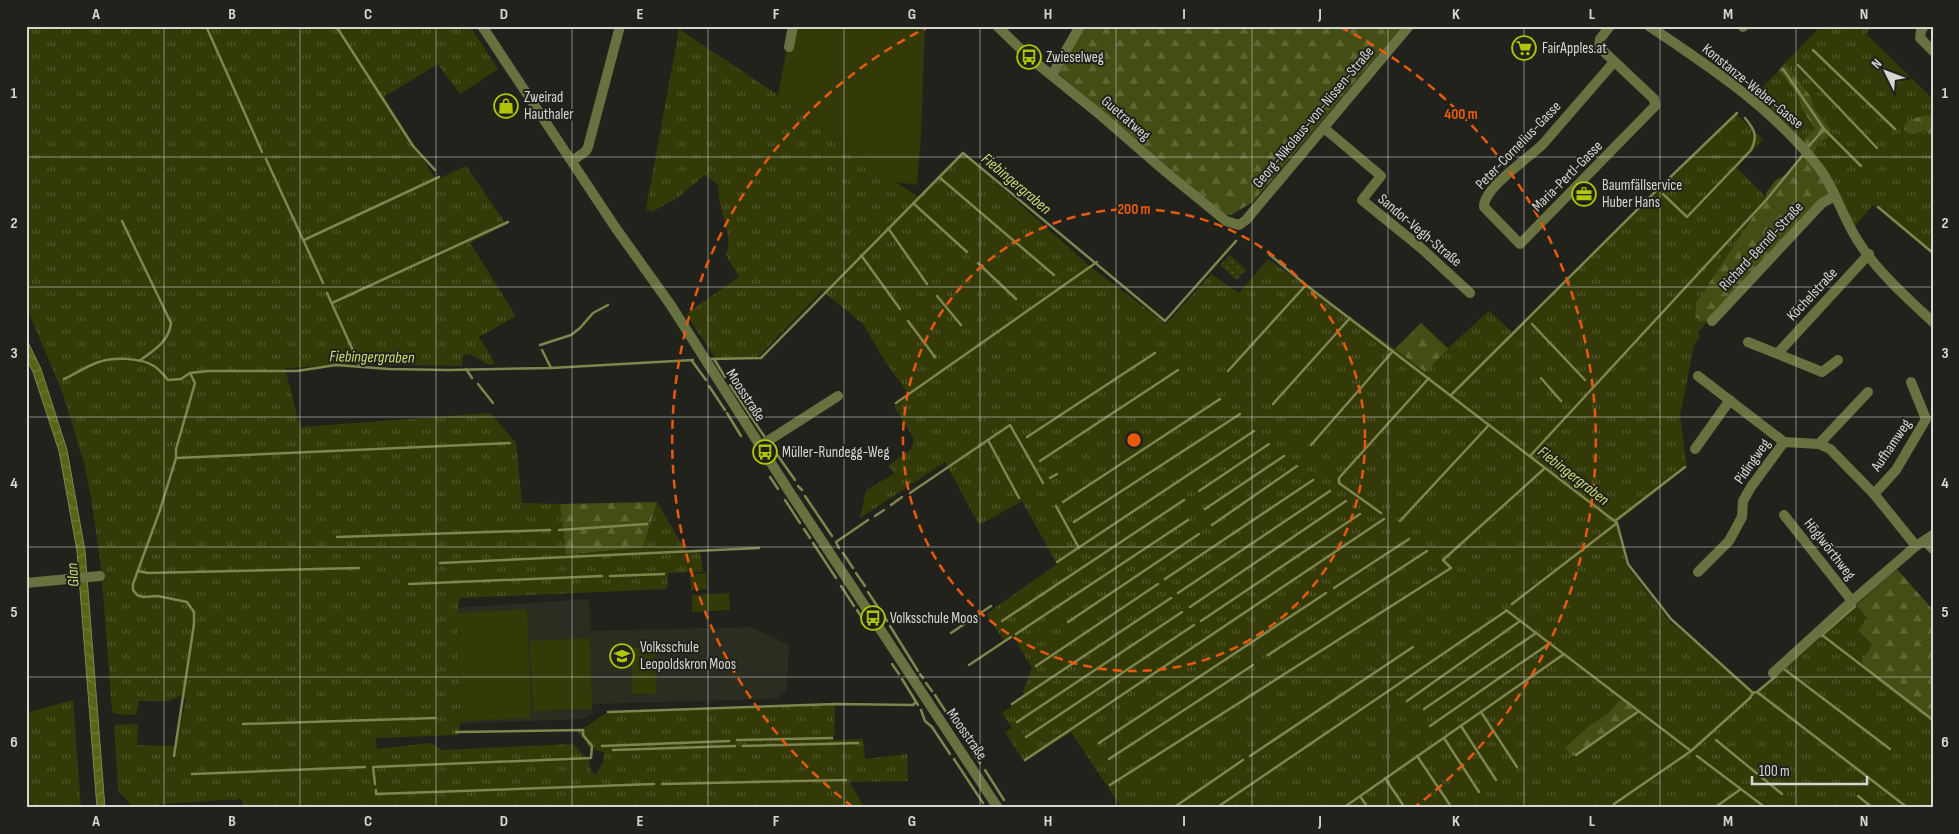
<svg xmlns="http://www.w3.org/2000/svg" width="1959" height="834" font-family="'Sofia Sans Condensed',sans-serif">
  <defs>
    <pattern id="grass-tufts" width="24" height="20" patternUnits="userSpaceOnUse" patternTransform="scale(1.25)"><rect width="24" height="20" fill="#333a08"/><path d="M3 7l-1-3M5 7V3M7 7l1-3M15 17l-1-3M17 17v-4M19 17l1-3" fill="none" stroke="#50562b"/></pattern>
    <pattern id="forest-firs" width="22" height="20" patternUnits="userSpaceOnUse" patternTransform="scale(1.25)"><rect width="22" height="20" fill="#444d13"/><path d="M5 1l3.5 6h-7zM16 11l3.5 6h-7z" fill="#5e6634"/></pattern>
    <pattern id="park-dots" width="8" height="8" patternUnits="userSpaceOnUse" patternTransform="scale(1.25)"><rect width="8" height="8" fill="#333a08"/><path d="M2 2h.1M6 6h.1" fill="none" stroke="#50562b" stroke-width="1.8" stroke-linecap="round"/></pattern>
    <pattern id="water-waves" width="16" height="10" patternUnits="userSpaceOnUse" patternTransform="scale(1.25)"><rect width="16" height="10" fill="#586416"/><path d="M0 5q4-4 8 0t8 0" fill="none" stroke="#6f7937"/></pattern>
  </defs>
  <rect width="100%" height="100%" fill="#21221c"/>
  <path fill="#2a2d20" d="M589,599L591,631L751,627L789,645L787,689L778,698L772,699L592,704L593,713L581,719L457,724L454,608Z"/>
  <g fill="url(#grass-tufts)">
    <path d="M26,26H470L498,69L460,94L438,64L384,97L436,180L466,166L506,224L470,243L516,316L479,337L495,363L489,365L470,354L463,356L462,366L362,364L285,368L300,427L490,413L516,443L522,503L560,504L566,555L642,547L657,502L686,551H700L703,572L668,573L667,589L460,598L457,613L461,721L458,735L376,738L377,749L431,743L442,750L573,744L589,760L591,771L596,775L603,762L604,752L591,749L578,732L608,712L835,705L834,740L863,739L865,759L907,754L908,781L849,782L865,808H242V799L161,804L160,808H130L129,803L118,791L114,725L138,724L137,745L176,746L186,699L180,696L169,701H139L136,715L116,714L112,711L101,567L91,497L84,463L63,394L26,306Z"/>
    <path d="M1821,26H1872L1866,34L1933,99V255L1873,205L1854,227L1812,156L1818,143L1826,139L1832,131L1813,107L1811,97L1785,63Z"/>
    <path d="M679,29L778,95L896,182L920,198L963,154L1092,268L1166,324L1211,274L1239,293L1268,259L1395,349L1421,323L1448,348L1489,311L1512,332L1737,115L1763,139L1737,168L1766,197L1696,303L1695,317L1707,322L1698,333L1700,337L1694,345L1680,415L1687,467L1616,523L1627,566L1670,622L1756,693L1856,605L1867,618L1858,630L1872,645L1881,683L1933,723V808H1122L1071,732L1024,762L1005,732L1012,728L1002,713L1025,697L1023,692L1032,668L1014,638L1005,642L986,614L1057,564L1022,501L979,525L945,462L860,518L866,490L894,474L889,465L911,449L914,439L894,406L910,396L886,363L863,324L822,291L757,358L716,359L686,314L739,277L726,255C735,234 716,209 719,186L705,175L677,198L652,212L646,209Z"/>
    <path d="M1779,70C1792,89 1805,109 1815,129L1801,142L1752,98Z"/>
    <path d="M73,700L81,808H26V713Z"/>
  </g>
  <g fill="url(#forest-firs)">
    <path d="M1084,26H1402L1253,202L1231,215L1223,214L1058,73Z"/>
    <path d="M1785,63L1811,97L1813,107L1832,131L1826,139L1818,143L1813,156L1835,188L1707,322L1695,317L1696,303L1766,197V193L1776,180L1787,174L1806,149L1801,142L1815,129L1802,109L1798,97L1779,70Z"/>
    <path d="M1925,115H1930L1933,118V137L1925,129L1916,134H1909L1904,129L1905,124L1910,120Z"/>
    <path d="M1421,323L1448,349L1425,372L1395,349Z"/>
    <path d="M657,502L643,547L566,555L560,504Z"/>
    <path d="M1897,569L1933,610V723L1881,683L1861,662L1872,645L1858,630L1867,618L1856,605Z"/>
    <path d="M1624,700L1637,713L1584,750L1572,756L1565,748L1589,726L1608,714L1619,701Z"/>
  </g>
  <path fill="url(#park-dots)" d="M1230,255L1246,270L1236,280L1220,265Z"/>
  <g fill="#333a08">
    <path d="M796,26H925L921,135L917,185L896,182L778,95L787,48Z"/>
    <path d="M706,573L707,589L691,590L690,574Z"/>
    <path d="M729,593L730,610L692,612V595Z"/>
    <path d="M527,609L531,718L461,721L457,613Z"/>
    <path d="M590,638L592,709L533,711L530,641Z"/>
    <path d="M632,648H655L656,694H632Z"/>
  </g>
  <path fill="url(#water-waves)" stroke="#7e864f" d="M26,338L41,369L67,450L85,551L105,808H97L77,551L59,451L33,372L26,358Z"/>
  <g fill="none" stroke-linecap="round" stroke-linejoin="round">
    <g stroke="#7e864f" stroke-width="2.5">
      <path d="M206,26L262,152"/>
      <path d="M336,26L413,146L435,170"/>
      <path d="M1813,50L1895,129"/>
      <path d="M1798,65L1877,148"/>
      <path d="M1783,69L1824,129L1861,166"/>
      <path d="M1808,147L1824,129"/>
      <path d="M266,159L323,283"/>
      <path d="M939,177L1054,275"/>
      <path d="M1663,194L1687,217L1751,150C1758,136 1755,130 1745,118"/>
      <path d="M913,203L967,252"/>
      <path d="M1878,207L1933,253"/>
      <path d="M122,221L171,323C169,342 153,351 139,361"/>
      <path d="M888,228L927,284"/>
      <path d="M304,240L439,177"/>
      <path d="M1269,254L1306,285L1617,523L1628,564L1671,619L1753,693L1757,692L1776,676"/>
      <path d="M861,255L900,309"/>
      <path d="M978,263L1016,299"/>
      <path d="M327,293L360,366"/>
      <path d="M937,296L961,325"/>
      <path d="M332,303L508,222"/>
      <path d="M908,321L935,357"/>
      <path d="M1532,324L1585,380"/>
      <path d="M540,345L571,335L580,328L593,313L608,305"/>
      <path d="M542,350L551,368"/>
      <path d="M710,359L761,358L963,153L1165,321L1236,241"/>
      <path d="M714,359L725,377"/>
      <path d="M692,361L706,380"/>
      <path d="M466,369L472,378"/>
      <path d="M1228,371L1306,285"/>
      <path d="M1541,378L1561,401"/>
      <path d="M64,379C75,374 85,367 96,363C111,357 140,357 154,366C160,370 164,375 168,380L181,379L190,373L208,371H297L336,365L389,369L448,370L551,368L693,360"/>
      <path d="M478,384L493,403"/>
      <path d="M730,385L764,436"/>
      <path d="M709,386L725,410"/>
      <path d="M1451,395L1658,189L1737,113"/>
      <path d="M896,403L1097,262"/>
      <path d="M1273,404L1350,318"/>
      <path d="M727,413L741,436"/>
      <path d="M1027,437L1155,353"/>
      <path d="M988,440L1019,498"/>
      <path d="M1311,445L1393,351"/>
      <path d="M771,446L795,480"/>
      <path d="M1530,456L1767,199L1802,156"/>
      <path d="M176,458L510,443"/>
      <path d="M1040,461L1178,370"/>
      <path d="M770,477L778,489"/>
      <path d="M1050,478L1057,474"/>
      <path d="M798,486L802,490"/>
      <path d="M1199,491L1269,444"/>
      <path d="M910,493L1010,425L1043,483"/>
      <path d="M805,496L832,536"/>
      <path d="M785,500L800,523"/>
      <path d="M1063,502L1220,399"/>
      <path d="M891,505L902,497"/>
      <path d="M1056,506L1079,548"/>
      <path d="M1205,509L1284,456"/>
      <path d="M1381,513L1339,483V478L1429,378"/>
      <path d="M875,516L884,510"/>
      <path d="M1400,521L1489,425"/>
      <path d="M1615,521L1685,467"/>
      <path d="M1074,522L1240,414"/>
      <path d="M1212,525L1297,466"/>
      <path d="M804,529L810,538"/>
      <path d="M559,530L647,524"/>
      <path d="M337,537L550,530"/>
      <path d="M813,543L836,578"/>
      <path d="M839,548L836,542L868,520"/>
      <path d="M843,553L853,568"/>
      <path d="M1057,562L1254,431"/>
      <path d="M440,563L759,548"/>
      <path d="M138,571L148,573L359,568"/>
      <path d="M856,573L865,586"/>
      <path d="M610,576L664,574"/>
      <path d="M1165,579L1313,480"/>
      <path d="M409,584L602,576"/>
      <path d="M841,586L854,606"/>
      <path d="M1334,588L1409,539"/>
      <path d="M868,592L887,621"/>
      <path d="M1178,593L1330,491"/>
      <path d="M1512,604L1617,523"/>
      <path d="M1190,607L1346,501"/>
      <path d="M857,610L868,627"/>
      <path d="M1506,610L1691,751"/>
      <path d="M1002,621L1184,500"/>
      <path d="M1201,621L1360,514"/>
      <path d="M1068,622L1199,534"/>
      <path d="M890,626L918,671"/>
      <path d="M951,633L991,606"/>
      <path d="M1016,634L1188,520"/>
      <path d="M1822,635L1933,720"/>
      <path d="M1821,636L1855,606"/>
      <path d="M1268,655L1427,551"/>
      <path d="M892,664L899,674"/>
      <path d="M969,665L1011,637"/>
      <path d="M1036,666L1158,584"/>
      <path d="M1784,669L1890,749"/>
      <path d="M920,674L923,678"/>
      <path d="M902,679L918,705"/>
      <path d="M926,683L932,691"/>
      <path d="M1757,692L1908,808"/>
      <path d="M935,695L946,712"/>
      <path d="M1407,701L1520,621"/>
      <path d="M1012,704L1171,598"/>
      <path d="M1424,709L1536,633"/>
      <path d="M921,710L925,721L932,727L950,754"/>
      <path d="M608,712L837,704L913,705L916,702"/>
      <path d="M1481,712L1517,767"/>
      <path d="M950,717L980,763"/>
      <path d="M1017,722L1182,612"/>
      <path d="M243,724L435,718"/>
      <path d="M1430,726L1550,643"/>
      <path d="M1461,726L1496,780"/>
      <path d="M1026,737L1194,625"/>
      <path d="M1444,738L1479,792"/>
      <path d="M737,740L832,738"/>
      <path d="M1716,740L1782,794"/>
      <path d="M1099,743L1326,593"/>
      <path d="M602,746L729,741"/>
      <path d="M743,746L858,743"/>
      <path d="M613,750L735,746"/>
      <path d="M1576,755L1639,711"/>
      <path d="M174,756L194,624V612L187,602L158,596L143,597L137,595L133,590V584L160,510L176,458V449L195,383L190,373"/>
      <path d="M1250,756L1413,647"/>
      <path d="M1417,756L1452,808"/>
      <path d="M1697,756L1766,808"/>
      <path d="M954,759L983,803"/>
      <path d="M1109,759L1253,665"/>
      <path d="M1025,760L1384,519"/>
      <path d="M985,770L1004,800"/>
      <path d="M192,774L365,767"/>
      <path d="M1385,778L1405,808"/>
      <path d="M375,784L373,767L591,758L592,746L583,735V730L456,732"/>
      <path d="M662,784L846,780"/>
      <path d="M1110,785L1451,568L1443,560L1545,468"/>
      <path d="M376,790V794L654,784"/>
      <path d="M1360,796L1368,808"/>
      <path d="M1858,796L1873,808"/>
      <path d="M1614,804L1691,751L1750,698L1753,693"/>
      <path d="M1009,807V808"/>
      <path d="M675,808L848,806"/>
      <path d="M1173,808L1243,760"/>
      <path d="M1216,808L1506,611"/>
      <path d="M1343,808L1564,654"/>
      <path d="M1714,808L1741,789"/>
    </g>
    <g stroke="#687140" stroke-width="10">
      <path d="M482,26L615,227L670,304L787,488L998,808"/>
      <path d="M997,26L1029,57L1098,113L1166,172L1226,221L1239,225L1246,220L1409,26"/>
      <path d="M1610,26L1600,39L1599,47L1654,99L1655,106L1520,244L1484,207C1483,188 1529,158 1543,144L1614,62"/>
      <path d="M1649,26C1709,66 1772,108 1816,164C1835,187 1842,217 1858,241C1875,269 1908,299 1933,322"/>
      <path d="M1924,26L1921,31L1920,38L1933,51"/>
      <path d="M1743,27L1744,26"/>
      <path d="M789,47L793,26"/>
      <path d="M1052,75L1080,26"/>
      <path d="M1324,128L1381,176L1362,200L1420,247L1470,293"/>
      <path d="M572,161L586,151L588,147L620,26"/>
      <path d="M1712,321L1822,203L1835,196"/>
      <path d="M1748,342L1822,372L1838,360"/>
      <path d="M1778,353L1869,254"/>
      <path d="M1698,376L1784,442L1819,444L1830,449L1874,494L1916,546"/>
      <path d="M1819,444L1868,392"/>
      <path d="M760,446L838,396"/>
      <path d="M1695,449L1730,400"/>
      <path d="M1874,494L1896,470L1926,419L1911,382"/>
      <path d="M1784,515L1852,601"/>
      <path d="M1925,541L1933,549"/>
      <path d="M1698,572L1729,541L1742,517L1743,501L1751,487L1784,442"/>
      <path d="M26,583L100,576"/>
      <path d="M1773,673L1852,601L1916,546L1933,535"/>
    </g>
  </g>
  <path fill="none" stroke="#d6d7d3" stroke-width="1" stroke-opacity="0.55" d="M164,26V808M300,26V808M436,26V808M572,26V808M708,26V808M844,26V808M980,26V808M1116,26V808M1252,26V808M1388,26V808M1524,26V808M1660,26V808M1796,26V808M26,157H1933M26,287H1933M26,417H1933M26,547H1933M26,677H1933"/>
  <g fill="none" stroke="#e8590c" stroke-width="2.5" stroke-dasharray="9 6">
    <circle cx="1134" cy="440" r="231"/>
    <path d="M853 807A462 462 0 0 1 928 27M1340 27A462 462 0 0 1 1415 807"/>
  </g>
  <defs>
    <g id="supermarket-ring" transform="scale(1.25)"><circle r="9.5" fill="#21221c" stroke="#afc505" stroke-width="1.5"/><path d="M-6-5.5h2.5l.6 2H6L4.5 2H-2.5L-4.4-4H-6ZM-1.5 3.2a1.3 1.3 0 1 0 .1 0ZM3 3.2a1.3 1.3 0 1 0 .1 0Z" fill="#afc505"/></g>
    <g id="bus-ring" transform="scale(1.25)"><circle r="9.5" fill="#21221c" stroke="#afc505" stroke-width="1.5"/><path d="M-5-6H5V4H4V6H2V4H-2V6H-4V4H-5ZM-3.5-4V0h7V-4ZM-3.5 1.2v1.5H-2V1.2ZM2 1.2v1.5H3.5V1.2Z" fill="#afc505"/></g>
    <g id="shop-ring" transform="scale(1.25)"><circle r="9.5" fill="#21221c" stroke="#afc505" stroke-width="1.5"/><path d="M-5-2.5h2.3a2.7 3.5 0 0 1 5.4 0H5L5.5 6h-11ZM-1.5-2.5h3a1.5 2.3 0 0 0-3 0Z" fill="#afc505"/></g>
    <g id="office-ring" transform="scale(1.25)"><circle r="9.5" fill="#21221c" stroke="#afc505" stroke-width="1.5"/><path d="M-6-3h4V-5.5h4V-3h4V5H-6ZM-1-4.5V-3h2v-1.5ZM-6 0V1H6V0Z" fill="#afc505"/></g>
    <g id="school-ring" transform="scale(1.25)"><circle r="9.5" fill="#21221c" stroke="#afc505" stroke-width="1.5"/><path d="M0-5L7-2L0 1L-7-2ZM-4 1L0 2.5L4 1V4Q0 6-4 4Z" fill="#afc505"/></g>
  </defs>
  <g fill-rule="evenodd">
    <use href="#supermarket-ring" x="1524" y="48"/>
    <use href="#bus-ring" x="1029" y="57"/>
    <use href="#shop-ring" x="506" y="106"/>
    <use href="#office-ring" x="1584" y="194"/>
    <use href="#bus-ring" x="765" y="452"/>
    <use href="#bus-ring" x="873" y="618"/>
    <use href="#school-ring" x="622" y="656"/>
  </g>
  <g text-anchor="middle" stroke-width="4" stroke-linejoin="round" paint-order="stroke">
    <g font-size="15" fill="#d6d7d3" stroke="#21221c" text-anchor="start">
      <text x="1542" y="53">FairApples.at</text>
      <text x="1046" y="62">Zwieselweg</text>
      <text x="524" y="102">Zweirad<tspan x="524" dy="17">Hauthaler</tspan></text>
      <text x="1602" y="190">Baumfällservice<tspan x="1602" dy="17">Huber Hans</tspan></text>
      <text x="782" y="457">Müller-Rundegg-Weg</text>
      <text x="890" y="623">Volksschule Moos</text>
      <text x="640" y="652">Volksschule<tspan x="640" dy="17">Leopoldskron Moos</tspan></text>
    </g>
    <g font-size="15" fill="#d6d7d3" stroke="#21221c">
      <text transform="translate(1753 86) rotate(39)" y="5">Konstanze-Weber-Gasse</text>
      <text transform="translate(1313 117) rotate(-50)" y="5">Georg-Nikolaus-von-Nissen-Straße</text>
      <text transform="translate(1126 118) rotate(41)" y="5">Guetratweg</text>
      <text transform="translate(1518 145) rotate(-46)" y="5">Peter-Cornelius-Gasse</text>
      <text transform="translate(1567 176) rotate(-45)" y="5">Maria-Pertl-Gasse</text>
      <text transform="translate(1420 230) rotate(40)" y="5">Sandor-Vegh-Straße</text>
      <text transform="translate(1761 246) rotate(-47)" y="5">Richard-Berndl-Straße</text>
      <text transform="translate(1812 294) rotate(-47)" y="5">Köchelstraße</text>
      <text transform="translate(746 395) rotate(57)" y="5">Moosstraße</text>
      <text transform="translate(1891 445) rotate(-56)" y="5">Aufhamweg</text>
      <text transform="translate(1752 461) rotate(-55)" y="5">Pidingweg</text>
      <text transform="translate(1830 549) rotate(52)" y="5">Höglwörthweg</text>
      <text transform="translate(967 734) rotate(55)" y="5">Moosstraße</text>
    </g>
    <g font-size="16" font-style="italic" fill="#cadd76" stroke="#21221c">
      <text transform="translate(1017 183) rotate(40)" y="6">Fiebingergraben</text>
      <text transform="translate(372 356) rotate(1)" y="6">Fiebingergraben</text>
      <text transform="translate(1574 475) rotate(38)" y="6">Fiebingergraben</text>
      <text transform="translate(72 575) rotate(-94)" y="6">Glan</text>
    </g>
  </g>
  <circle cx="1134" cy="440" r="8" fill="#e8590c" stroke="#21221c" stroke-width="2.5"/>
  <g font-size="15" text-anchor="middle" font-weight="bold" fill="#e8590c" stroke="#21221c" stroke-width="4" stroke-linejoin="round" paint-order="stroke">
    <text x="1461" y="119">400 m</text>
    <text x="1134" y="214">200 m</text>
  </g>
  <rect width="1959" height="834" fill="none" stroke="#21221c" stroke-width="55"/>
  <g transform="translate(1886 72) rotate(312)" stroke="#21221c" stroke-width="4" paint-order="stroke">
  <path d="M0-4L9 19L0 12L-9 19Z" fill="#d6d7d3"/>
  <text y="-8" font-size="14" font-weight="bold" text-anchor="middle" fill="#d6d7d3">N</text>
  </g>
  <path d="M1752 776v8h115v-8" fill="none" stroke="#d6d7d3" stroke-width="2.5"/>
  <text x="1759" y="776" font-size="15" fill="#d6d7d3" stroke="#21221c" stroke-width="4" paint-order="stroke">100 m</text>
  <rect x="28" y="28" width="1904" height="778" fill="none" stroke="#d6d7d3" stroke-width="2"/>
  <g font-size="16" text-anchor="middle" font-weight="bold" fill="#d6d7d3">
    <text x="96" y="19">A</text>
    <text x="232" y="19">B</text>
    <text x="368" y="19">C</text>
    <text x="504" y="19">D</text>
    <text x="640" y="19">E</text>
    <text x="776" y="19">F</text>
    <text x="912" y="19">G</text>
    <text x="1048" y="19">H</text>
    <text x="1184" y="19">I</text>
    <text x="1320" y="19">J</text>
    <text x="1456" y="19">K</text>
    <text x="1592" y="19">L</text>
    <text x="1728" y="19">M</text>
    <text x="1864" y="19">N</text>
    <text x="14" y="98">1</text>
    <text x="1945" y="98">1</text>
    <text x="14" y="228">2</text>
    <text x="1945" y="228">2</text>
    <text x="14" y="358">3</text>
    <text x="1945" y="358">3</text>
    <text x="14" y="488">4</text>
    <text x="1945" y="488">4</text>
    <text x="14" y="617">5</text>
    <text x="1945" y="617">5</text>
    <text x="14" y="747">6</text>
    <text x="1945" y="747">6</text>
    <text x="96" y="826">A</text>
    <text x="232" y="826">B</text>
    <text x="368" y="826">C</text>
    <text x="504" y="826">D</text>
    <text x="640" y="826">E</text>
    <text x="776" y="826">F</text>
    <text x="912" y="826">G</text>
    <text x="1048" y="826">H</text>
    <text x="1184" y="826">I</text>
    <text x="1320" y="826">J</text>
    <text x="1456" y="826">K</text>
    <text x="1592" y="826">L</text>
    <text x="1728" y="826">M</text>
    <text x="1864" y="826">N</text>
  </g>
</svg>
